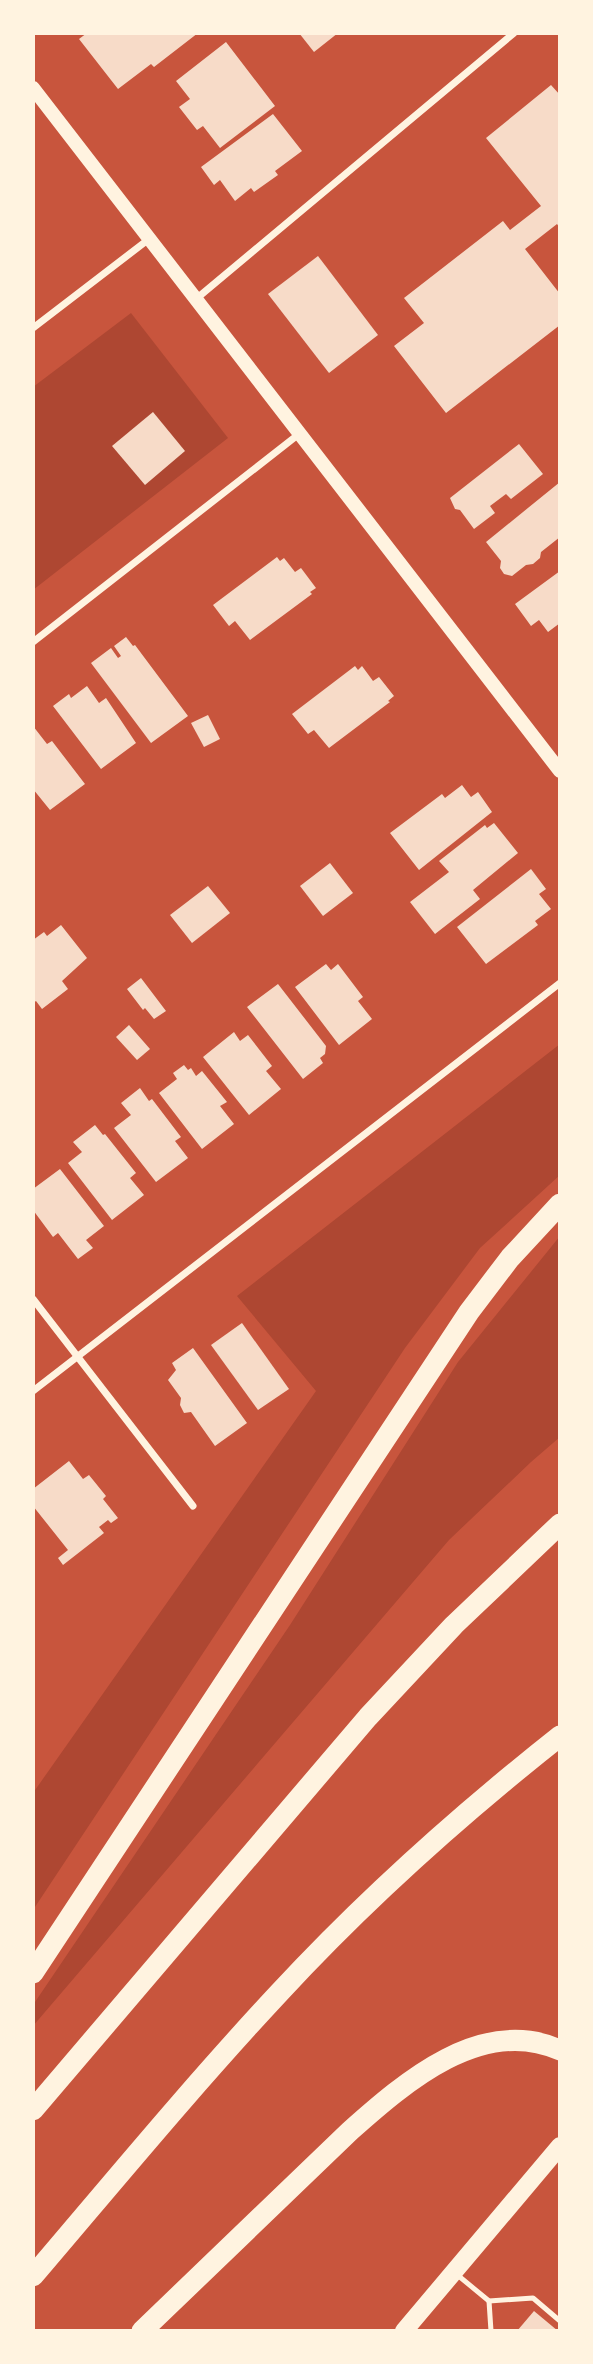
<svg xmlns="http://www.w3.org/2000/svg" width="593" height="2364" font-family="'Nunito Sans',sans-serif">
  <rect width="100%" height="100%" fill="#c8553d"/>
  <g fill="#ae4732">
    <path d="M131,313L228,438L33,590V387Z"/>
    <path d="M560,1044V1175L480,1248L405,1348L33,1910V1793L316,1391L237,1296Z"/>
    <path d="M560,1236V1437L531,1462L449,1540L33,2026V2005L290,1625L458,1362Z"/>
  </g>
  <g fill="#f7dbc8">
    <path d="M87,33H198L154,67L151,64L118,89L79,39Z"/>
    <path d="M299,33H338L314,52Z"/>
    <path d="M226,42L275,106L220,148L203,126L197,130L179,107L190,99L176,81Z"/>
    <path d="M551,85L560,95V228L557,224L525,249L560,294V325L446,413L394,346L424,323L404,298L503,221L510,230L541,206L486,138Z"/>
    <path d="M273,114L302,151L275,171L278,175L254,192L251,188L235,201L220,180L214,185L201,167Z"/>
    <path d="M318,256L378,335L329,373L268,294Z"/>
    <path d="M153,412L185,451L145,485L112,446Z"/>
    <path d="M519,444L543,474L511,499L506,494L490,506L495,513L474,529L460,510L455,509L450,498Z"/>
    <path d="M560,482V537L541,552L540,558L533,564L526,565L512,576L504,574L500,568L501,561L486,542Z"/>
    <path d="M277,557L280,561L284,558L295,572L301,568L316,588L310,592L312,594L250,640L235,621L229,626L213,605Z"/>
    <path d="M560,571V623L548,632L539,620L531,626L515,604Z"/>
    <path d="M126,637L133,646L135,645L188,716L151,743L91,663L111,648L118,658L121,656L114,646Z"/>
    <path d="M355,666L358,670L362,666L373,681L379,677L394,696L388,701L390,702L329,748L314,730L308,734L292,714Z"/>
    <path d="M87,686L99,703L106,698L136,743L101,769L53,706L69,694L71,698Z"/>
    <path d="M208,715L220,739L204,747L191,723Z"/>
    <path d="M33,726L47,744L52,741L85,784L50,810L33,789Z"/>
    <path d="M462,785L471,797L478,792L492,812L419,870L390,833L442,794L445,798Z"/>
    <path d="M494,823L518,853L473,890L480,899L435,934L410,902L449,872L439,861L485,825L487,828Z"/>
    <path d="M330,863L353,893L323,916L300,886Z"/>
    <path d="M531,869L546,889L539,894L551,909L535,921L538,925L486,964L457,927Z"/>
    <path d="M208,886L230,913L192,943L170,915Z"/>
    <path d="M61,925L87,958L62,981L68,989L42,1009L36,1001L33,1003V940L44,932L47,936Z"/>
    <path d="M326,964L331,970L338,964L363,997L358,1001L372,1019L339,1045L295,987Z"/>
    <path d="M141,978L166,1011L154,1019L145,1008L143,1010L127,989Z"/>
    <path d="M278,984L326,1046L325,1054L320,1058L323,1063L303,1079L247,1007Z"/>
    <path d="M129,1025L150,1049L137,1060L116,1037Z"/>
    <path d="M234,1032L240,1041L248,1035L272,1066L266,1071L281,1089L249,1115L203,1057Z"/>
    <path d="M184,1065L188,1070L191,1068L196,1076L202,1071L227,1102L220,1106L234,1124L202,1149L159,1093L177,1079L173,1073Z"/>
    <path d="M140,1088L149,1101L152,1099L181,1137L175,1141L188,1158L156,1182L114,1128L131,1115L121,1103Z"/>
    <path d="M95,1125L103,1135L105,1134L136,1173L130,1178L144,1195L112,1220L68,1163L82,1152L73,1142Z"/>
    <path d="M60,1169L104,1226L86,1240L93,1248L78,1259L58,1233L53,1237L33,1210V1189Z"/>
    <path d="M242,1323L289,1389L258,1410L211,1345Z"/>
    <path d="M193,1348L247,1423L215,1446L191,1412L184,1413L180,1405L181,1398L168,1380L176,1370L172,1363Z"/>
    <path d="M69,1461L83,1479L89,1475L106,1496L103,1499L118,1518L111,1523L108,1520L99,1527L104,1533L63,1565L58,1558L68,1550L33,1506V1489Z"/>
    <path d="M534,2311L558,2331H517Z"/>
  </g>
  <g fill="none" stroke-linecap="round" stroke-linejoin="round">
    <g stroke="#fff3e0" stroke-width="5">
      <path d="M455,2273L489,2301L533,2298L560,2321"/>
      <path d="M489,2301L491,2331"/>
    </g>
    <g stroke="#fff3e0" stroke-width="7">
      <path d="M196,299L514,33"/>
      <path d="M33,328L149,239"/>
      <path d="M33,642L299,434"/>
      <path d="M33,1299L193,1506"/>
      <path d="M33,1391L560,983"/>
    </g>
    <path stroke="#fff3e0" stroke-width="14" d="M33,88L560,771"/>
    <path stroke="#fff3e0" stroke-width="18" d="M404,2331L560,2146"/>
    <g stroke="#fff3e0" stroke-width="21">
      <path d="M33,1973L469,1312L510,1258L560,1204"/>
      <path d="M33,2110L368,1717L454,1625L560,1524"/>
      <path d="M33,2276C114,2181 194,2084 279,1993C366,1899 460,1815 560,1736"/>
      <path d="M142,2331L350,2131C405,2082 482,2015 560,2050"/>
    </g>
  </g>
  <rect width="593" height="2364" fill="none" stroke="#fff3e0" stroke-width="70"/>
</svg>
